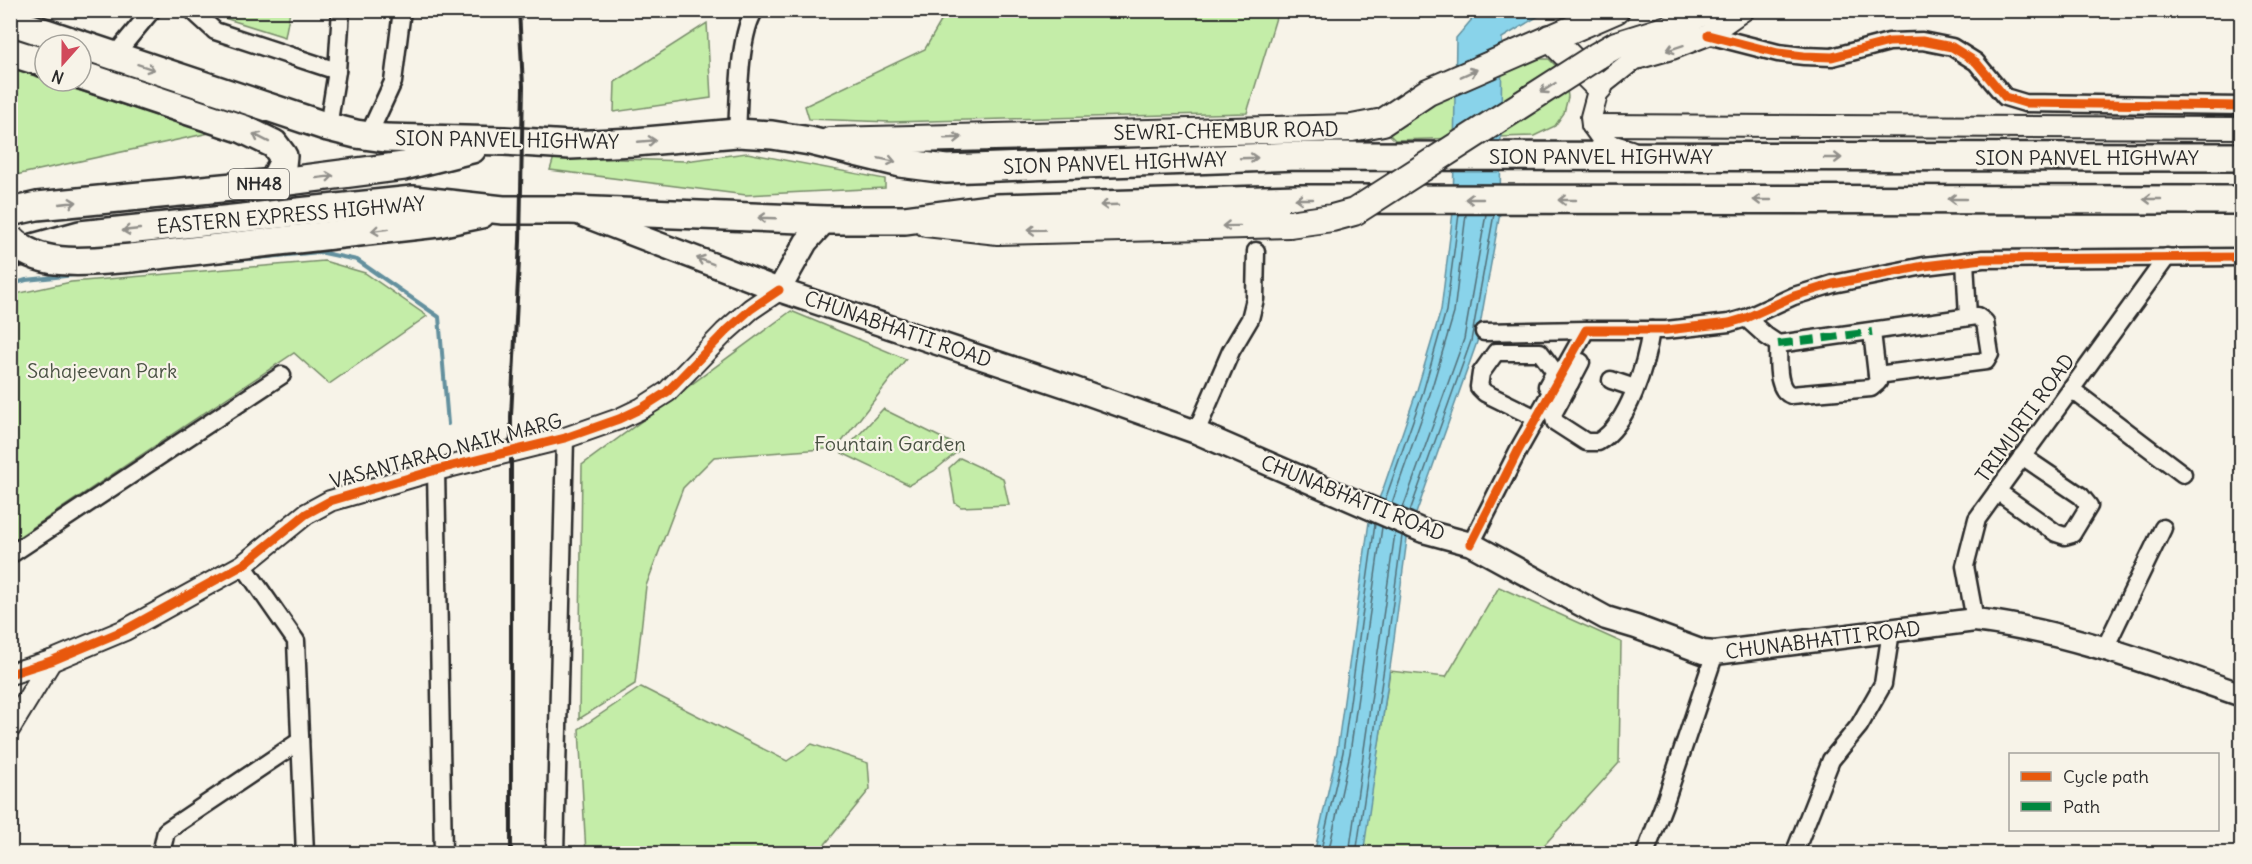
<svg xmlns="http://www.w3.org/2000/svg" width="2252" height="864" font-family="Delius,sans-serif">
  <rect width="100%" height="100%" fill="#f7f3e8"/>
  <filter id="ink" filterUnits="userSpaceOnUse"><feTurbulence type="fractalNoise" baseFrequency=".0167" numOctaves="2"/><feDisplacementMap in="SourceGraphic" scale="12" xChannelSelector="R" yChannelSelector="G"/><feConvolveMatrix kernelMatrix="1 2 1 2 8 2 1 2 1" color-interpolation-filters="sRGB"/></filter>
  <g filter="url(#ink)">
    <g fill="#c4eda8" stroke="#788c6a" stroke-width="1.5">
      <path d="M202,11H290L285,37Z"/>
      <path d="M947,11V10L1278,11L1247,113L891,122L809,119L805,106L925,49Z"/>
      <path d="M707,23L711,98L614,112L615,82Z"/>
      <path d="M1538,59H1549L1557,67L1566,82L1568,97L1564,113L1555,126L1534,136L1395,140L1389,134L1445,96L1524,60Z"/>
      <path d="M11,68L209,133L11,176Z"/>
      <path d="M747,153L885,179V188L746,195L550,170L554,157L685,161Z"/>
      <path d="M324,261L365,273L427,316L329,384L294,353L11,542V295L71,282Z"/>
      <path d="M791,311L906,359L837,448L714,457L683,488L646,586L635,684L579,719L582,465Z"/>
      <path d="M883,409L962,448L934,471L909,485L842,453Z"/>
      <path d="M960,458L1003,478L1009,505L961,507L955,503L949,468Z"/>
      <path d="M1499,587L1621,642L1619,763L1537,853L1362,854L1390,671L1446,677Z"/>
      <path d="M641,687L787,761L812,744L868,763L870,789L818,853H586L579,729Z"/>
    </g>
    <path fill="#89d3ea" stroke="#63909e" stroke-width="1.5" d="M1479,11H1547L1502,38L1500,213L1477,342L1407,539L1392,654L1364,848L1362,853L1314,854L1337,751L1369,522L1383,489L1417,390L1441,310L1453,212L1456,38Z"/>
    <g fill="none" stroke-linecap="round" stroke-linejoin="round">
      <g stroke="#516e77" stroke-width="1.5">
        <path d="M1385,500L1423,392L1446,311L1459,214"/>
        <path d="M1392,503L1430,394L1454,313L1466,214"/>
        <path d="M1403,508L1464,339L1486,214"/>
        <path d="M1410,511L1471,341L1494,214"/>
        <path d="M1320,854L1343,752L1375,524"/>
        <path d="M1328,854L1350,753L1382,527"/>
        <path d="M1349,854L1395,533"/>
        <path d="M1356,854L1386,654L1402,536"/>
      </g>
      <g stroke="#63909e" stroke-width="4">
        <path d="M215,262L319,252L357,260L439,317L448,424"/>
        <path d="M10,285L26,280L85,274"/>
      </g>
      <g stroke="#2b2b2b" stroke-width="21">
        <g id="minor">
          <path d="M192,10L215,31L337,71"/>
          <path d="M1708,35L1778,53L1804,56L1832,57L1889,42L1922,41L1952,47L1976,62L2005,97L2025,103L2242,106"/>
          <path d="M114,56L152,10"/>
          <path d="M328,127L337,71L341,10"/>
          <path d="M737,133C739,102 738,35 755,10"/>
          <path d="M368,136L393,82L402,10"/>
          <path d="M1965,261L1968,317"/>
          <path d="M1746,318L1766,336L1778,344C1779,359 1775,389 1791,395L1871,388L1878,382L1877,375L1986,361L1990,354L1985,322L1977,316L1778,344"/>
          <path d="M1484,332L1586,330"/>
          <path d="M1872,332L1877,375"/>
          <path d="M1560,377L1570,383L1553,414L1555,422L1586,442H1598C1629,425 1646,363 1651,330"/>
          <path d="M1611,380L1635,388"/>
          <path d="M1570,383L1581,362"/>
          <path d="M2071,389L2183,474"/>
          <path d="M1536,418L1485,393L1479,387L1481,373L1496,352H1540L1555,372L1547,386"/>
          <path d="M1196,432L1231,351L1250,319L1255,299L1256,251"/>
          <path d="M436,470L443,854"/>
          <path d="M1997,491L2056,533L2065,536L2072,534L2089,506L2081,496L2022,456"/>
          <path d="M1471,544L1519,449L1586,330H1666L1729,323L1746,318L1794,296L1833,284L1924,266L1983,259L2242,257"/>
          <path d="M10,555L282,375"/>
          <path d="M243,565L296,641L305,854"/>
          <path d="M1975,620L1965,566L1977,519L2167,257"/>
          <path d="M2104,650L2163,528"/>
          <path d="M161,854L166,831L300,741"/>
          <path d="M555,854L565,438"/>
          <path d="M1645,854L1666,799L1715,653"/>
          <path d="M1794,854L1831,760L1859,726L1883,684L1891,631"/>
        </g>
      </g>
      <g stroke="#2b2b2b" stroke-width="24">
        <g id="tertiary">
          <path d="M1592,125L2242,128"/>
          <path d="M1631,151L1611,145L1602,139L1592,125L1591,117L1599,87L1633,60L1672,49L1708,35L1744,10"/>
          <path d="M10,674L51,661L125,630L243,565L306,514L330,501L436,470L565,438L619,419L642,408L667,392L725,332L751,309L779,290"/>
          <path d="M10,728L51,661"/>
        </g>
      </g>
      <g stroke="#2b2b2b" stroke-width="27">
        <g id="secondary">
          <path d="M583,215L779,290L1075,389L1196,432L1423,531L1471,544L1606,618L1636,627L1703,652L1715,653L1975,620C2067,631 2155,665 2242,695"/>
          <path d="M779,290L806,242L826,220"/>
        </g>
      </g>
      <g stroke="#2b2b2b" stroke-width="30">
        <g id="primary">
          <path d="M1550,38L1599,87"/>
          <path d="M1597,56L1616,45L1674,27L1707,10"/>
          <path d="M830,141L1352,128L1383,122L1428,92L1616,10"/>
          <path d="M926,223L998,231L1289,224"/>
        </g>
      </g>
      <g stroke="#2b2b2b" stroke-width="32">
        <g id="trunk">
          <path d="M10,21L328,127L356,134L385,138L504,141L570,145L635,142L737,133L772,135L810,141L900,163L946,169L1297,156L2242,157"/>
          <path d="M10,52L45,63"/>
          <path d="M81,75L243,129L274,144L283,156L282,165L273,183"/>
          <path d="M10,212L37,206L273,183L404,166L472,149"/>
          <path d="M11,254L80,235L413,200L503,210H570L826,220H905L997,208L1297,199L2242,200"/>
          <path d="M131,258L438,223L481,214"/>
        </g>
      </g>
      <use href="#minor" stroke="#f7f3e8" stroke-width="16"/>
      <use href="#tertiary" stroke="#f7f3e8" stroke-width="20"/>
      <use href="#secondary" stroke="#f7f3e8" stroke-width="22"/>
      <use href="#primary" stroke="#f7f3e8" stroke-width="26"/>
      <use href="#trunk" stroke="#f7f3e8" stroke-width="27"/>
      <path stroke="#2b2b2b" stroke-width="4" d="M511,854V416L520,242L523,86L519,10"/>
      <g stroke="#2b2b2b" stroke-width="30" stroke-linecap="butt">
        <path id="primary-bridge" d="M1289,224L1332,218L1354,212L1597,56"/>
      </g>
      <g stroke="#2b2b2b" stroke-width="32" stroke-linecap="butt">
        <path id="trunk-bridge" d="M10,239C40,270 93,261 131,258"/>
      </g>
      <use href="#primary-bridge" stroke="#f7f3e8" stroke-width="26"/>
      <use href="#trunk-bridge" stroke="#f7f3e8" stroke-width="27"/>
      <path stroke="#00873e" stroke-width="8" stroke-dasharray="15 8" stroke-linecap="butt" d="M1778,344L1872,332"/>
      <g stroke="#f7f3e8" stroke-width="13">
        <g id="cycleway">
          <path d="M1708,35L1778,53L1804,56L1832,57L1889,42L1922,41L1952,47L1976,62L2005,97L2025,103L2242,106"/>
          <path d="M1471,544L1519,449L1586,330H1666L1729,323L1746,318L1794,296L1833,284L1924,266L1983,259L2242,257"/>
          <path d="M10,674L51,661L125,630L243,565L306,514L330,501L436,470L565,438L619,419L642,408L667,392L725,332L751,309L779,290"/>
        </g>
      </g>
      <use href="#cycleway" stroke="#e8590c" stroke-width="9"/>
    </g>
    <defs><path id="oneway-shaft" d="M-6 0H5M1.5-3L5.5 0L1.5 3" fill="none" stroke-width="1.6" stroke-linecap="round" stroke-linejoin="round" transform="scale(1.5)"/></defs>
    <g stroke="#918f8a">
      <use href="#oneway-shaft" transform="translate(1675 48) rotate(162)"/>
      <use href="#oneway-shaft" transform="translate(146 67) rotate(18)"/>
      <use href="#oneway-shaft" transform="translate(1469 73) rotate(-24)"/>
      <use href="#oneway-shaft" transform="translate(1548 88) rotate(147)"/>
      <use href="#oneway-shaft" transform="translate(261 138) rotate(-153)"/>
      <use href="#oneway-shaft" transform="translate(953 138) rotate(-2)"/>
      <use href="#oneway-shaft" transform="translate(647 141) rotate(-5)"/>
      <use href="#oneway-shaft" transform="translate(1249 158) rotate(-2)"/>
      <use href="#oneway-shaft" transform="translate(1833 158)"/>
      <use href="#oneway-shaft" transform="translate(887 160) rotate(12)"/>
      <use href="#oneway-shaft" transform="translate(325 177) rotate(-7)"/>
      <use href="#oneway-shaft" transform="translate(1304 199) rotate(180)"/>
      <use href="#oneway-shaft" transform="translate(1474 199) rotate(-180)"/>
      <use href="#oneway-shaft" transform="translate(1957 199) rotate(180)"/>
      <use href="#oneway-shaft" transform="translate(2152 199) rotate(180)"/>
      <use href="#oneway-shaft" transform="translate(1567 200) rotate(180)"/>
      <use href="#oneway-shaft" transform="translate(1762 200) rotate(180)"/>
      <use href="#oneway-shaft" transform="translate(68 203) rotate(-6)"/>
      <use href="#oneway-shaft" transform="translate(1109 205) rotate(178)"/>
      <use href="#oneway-shaft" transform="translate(767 218) rotate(-178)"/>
      <use href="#oneway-shaft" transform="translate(1231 226) rotate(179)"/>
      <use href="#oneway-shaft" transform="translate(131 230) rotate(174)"/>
      <use href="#oneway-shaft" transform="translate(380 230) rotate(173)"/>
      <use href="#oneway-shaft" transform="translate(1036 230) rotate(179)"/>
      <use href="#oneway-shaft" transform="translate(705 261) rotate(-159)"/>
    </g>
  </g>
  <g text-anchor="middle" stroke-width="4.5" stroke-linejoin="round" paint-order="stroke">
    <rect fill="#f7f3e8" stroke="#686764" stroke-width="1.5" x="229" y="169" width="60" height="30" rx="4.5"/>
    <g font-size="18" font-weight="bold" fill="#2b2b2b">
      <text x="259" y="190">NH48</text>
    </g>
    <g font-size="20" fill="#2b2b2b" stroke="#f7f3e8">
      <text transform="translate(1226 131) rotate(-1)" y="7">SEWRI-CHEMBUR ROAD</text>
      <text transform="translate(507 140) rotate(1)" y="7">SION PANVEL HIGHWAY</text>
      <text x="1601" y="164">SION PANVEL HIGHWAY</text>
      <text x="2087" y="165">SION PANVEL HIGHWAY</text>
      <text transform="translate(1115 163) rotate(-2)" y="7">SION PANVEL HIGHWAY</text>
      <text transform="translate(291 215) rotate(-5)" y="7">EASTERN EXPRESS HIGHWAY</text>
      <text transform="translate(898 329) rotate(19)" y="7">CHUNABHATTI ROAD</text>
      <text transform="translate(2025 418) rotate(-54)" y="7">TRIMURTI ROAD</text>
      <text transform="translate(446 451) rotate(-15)" y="7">VASANTARAO NAIK MARG</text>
      <text transform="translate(1353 498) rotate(22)" y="7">CHUNABHATTI ROAD</text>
      <text transform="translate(1823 640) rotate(-7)" y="7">CHUNABHATTI ROAD</text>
    </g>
    <g font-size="20" fill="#4a5244" stroke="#f7f3e8">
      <text x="102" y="378">Sahajeevan Park</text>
      <text x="890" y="451">Fountain Garden</text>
    </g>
  </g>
  <rect width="2252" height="864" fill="none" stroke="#f7f3e8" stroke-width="36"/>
  <rect x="18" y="18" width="2216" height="828" fill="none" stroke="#2b2b2b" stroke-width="2" filter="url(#ink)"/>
  <rect x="2009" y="753" width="210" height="78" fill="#f7f3e8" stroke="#a5a39c" stroke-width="1.5"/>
  <rect x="2021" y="772" width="30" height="9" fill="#e8590c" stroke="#a5a39c" stroke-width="1.5"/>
  <text x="2063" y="783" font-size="18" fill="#2b2b2b">Cycle path</text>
  <rect x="2021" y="802" width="30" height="9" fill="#00873e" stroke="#a5a39c" stroke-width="1.5"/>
  <text x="2063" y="813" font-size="18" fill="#2b2b2b">Path</text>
  <g transform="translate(63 63) rotate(201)"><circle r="28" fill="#f7f3e8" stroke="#a5a39c" stroke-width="1.5"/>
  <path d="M0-4.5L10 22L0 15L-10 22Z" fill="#d1495b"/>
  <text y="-9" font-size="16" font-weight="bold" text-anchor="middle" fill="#2b2b2b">N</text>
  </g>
</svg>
